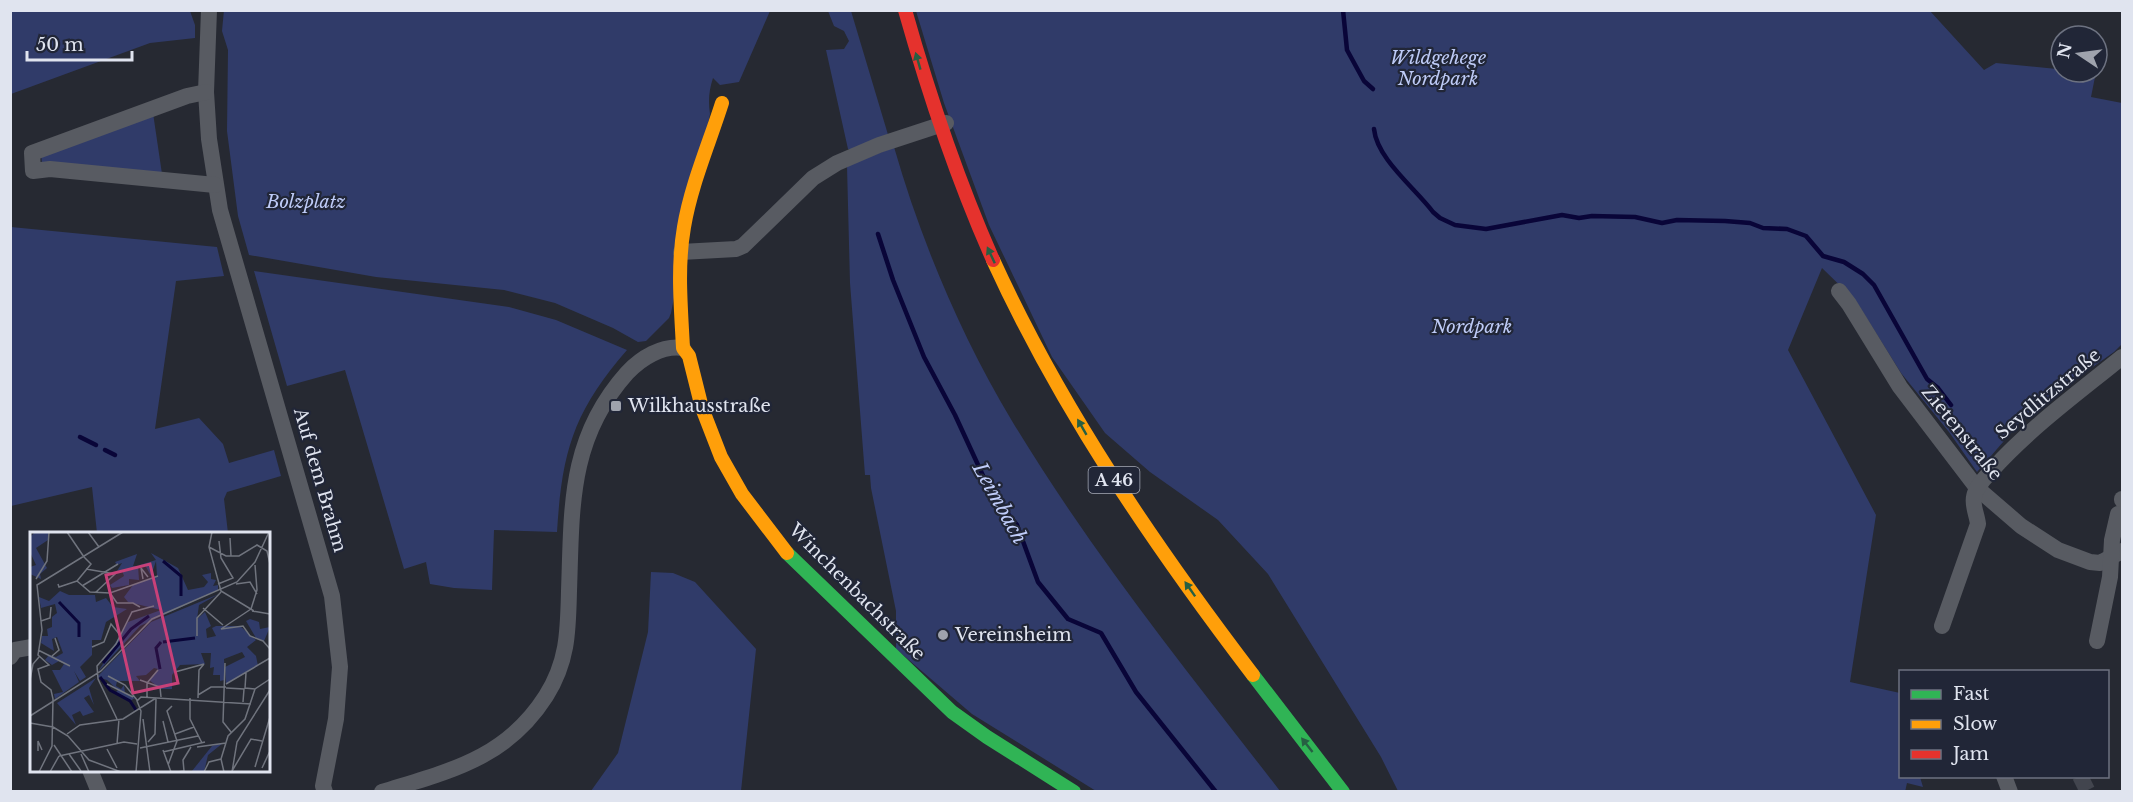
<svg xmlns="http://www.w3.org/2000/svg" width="2133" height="802" font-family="'Libre Baskerville',serif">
  <rect width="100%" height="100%" fill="#262932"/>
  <g fill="#303b69">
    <path d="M11,10L190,11L195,25V38L150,43L11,94Z"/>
    <path d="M224,10L770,11L739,82L720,85L713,78C709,90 708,101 710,114L671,313L669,318L646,341L638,342L613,328L555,303L504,290L376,277L249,255L238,216L227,131L228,50L222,31Z"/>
    <path d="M828,11H851L889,138L855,151L848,149L826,50L844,49L849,41L844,31L834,26Z"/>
    <path d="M916,11H1930L1984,70L1996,63L2057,69L2061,70V72L2095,77L2091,97L2122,103V344L2114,352L2030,411L1977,472L1949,432L1901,373L1856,301L1822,268L1788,350L1876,515L1850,682L1900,693V776L1920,777L1923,787L1907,783L1905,792L1398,791L1381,757L1268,574L1218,520L1150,472L1105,433L1052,357L989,225L944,103Z"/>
    <path d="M153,113L162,174L42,163L41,153Z"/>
    <path d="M894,147C921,241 961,336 1012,421C1091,552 1187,671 1280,791H1096L972,714L896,649V611L871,488L870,475H865L850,283L847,166Z"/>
    <path d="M11,227L217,247L224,276L176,281L155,429L199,418L223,444L229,463L274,450L281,476L227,492L224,499L228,533H97L92,487L11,506Z"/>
    <path d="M254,271L509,307L556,320L627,350C573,412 562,452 557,532L494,530L492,590L454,588L430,584L426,562L404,569L345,370L287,386Z"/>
    <path d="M651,572L673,573L695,582L756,649L741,791H591L618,753L648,632Z"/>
  </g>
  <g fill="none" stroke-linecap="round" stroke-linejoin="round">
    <g stroke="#090538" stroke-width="4.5">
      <path d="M1343,10L1347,50L1364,81L1373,89"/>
      <path d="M1374,129C1377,159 1415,188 1433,212L1440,218L1455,225L1486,229L1562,215L1579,218L1592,216L1635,217L1662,223L1677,220L1725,221L1750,223L1763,228L1787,229L1806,236L1823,256L1844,262L1863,274L1874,285L1927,379L1938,388L1951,405"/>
      <path d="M878,234L893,280L924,357L955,415L991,493L1017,525L1038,582L1068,619L1101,633L1136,692L1216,792"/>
      <path d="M80,437L96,445"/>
      <path d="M105,450L115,455"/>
    </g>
    <path stroke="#42454e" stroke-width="16" stroke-dasharray="16 8" stroke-linecap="butt" d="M2080,776L2088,792"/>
    <g stroke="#585b62" stroke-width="16">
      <path d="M209,10L206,92L209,139L220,210L332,596L340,667L336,719L323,786L325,792"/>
      <path d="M206,92L187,96L32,153L33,171L50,169L215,185"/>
      <path d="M681,252L736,249L743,246L813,178L837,163L879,145L946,123"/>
      <path d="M1839,291L1849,304L1900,387L1977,488L2021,526L2058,550L2090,562L2100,563L2122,551"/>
      <path d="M2122,500V499"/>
      <path d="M1942,626L1978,524C1977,515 1972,505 1974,497C1976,486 1985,478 1992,470C2031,427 2078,393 2122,357"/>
      <path d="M2097,641L2110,577L2112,540L2118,514"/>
      <path d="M10,657L15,650L32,647"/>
      <path d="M90,770L99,792"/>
      <path d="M2004,776L2010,792"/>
      <path d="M382,792C449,771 506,759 546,696C568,661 568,631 569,591C572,508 568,439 627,373C641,358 662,345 683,348"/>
    </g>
    <g stroke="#30b455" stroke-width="14">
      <path d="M787,553L952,712L987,737L1074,792"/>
      <path d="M1253,675L1343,792"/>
    </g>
    <g stroke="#ff9f0a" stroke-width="14">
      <path d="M722,103C709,144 691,185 684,227C677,267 681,308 683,348L689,356L702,408L721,457L742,494L787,553"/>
      <path d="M993,260C1061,409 1154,545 1253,675"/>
    </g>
    <path stroke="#e5322d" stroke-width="14" d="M905,10C929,95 957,179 993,260"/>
  </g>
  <defs><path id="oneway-solid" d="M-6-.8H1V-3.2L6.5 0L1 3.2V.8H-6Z" transform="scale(1.5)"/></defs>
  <g fill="#275f43">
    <use href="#oneway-solid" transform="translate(918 61) rotate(-106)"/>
    <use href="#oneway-solid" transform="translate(991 255) rotate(-115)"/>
    <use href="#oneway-solid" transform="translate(1082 427) rotate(-120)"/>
    <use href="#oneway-solid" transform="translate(1190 589) rotate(-125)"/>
    <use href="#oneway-solid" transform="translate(1307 745) rotate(-128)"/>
  </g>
  <g fill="#9fa3ad" stroke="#212637" stroke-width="2">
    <rect x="610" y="400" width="12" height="12" rx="3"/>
    <circle cx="943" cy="635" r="6"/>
  </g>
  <g text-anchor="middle" stroke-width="4.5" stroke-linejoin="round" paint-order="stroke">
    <rect fill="#212637" stroke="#a7abb8" stroke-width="1.5" x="1088.5" y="467" width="51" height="26" rx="4.5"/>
    <g font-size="16" font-weight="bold" fill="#e0e4ef">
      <text x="1114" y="486">A 46</text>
    </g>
    <g font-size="18" font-style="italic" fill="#becbf7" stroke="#212637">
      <text x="1438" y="64">Wildgehege<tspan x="1438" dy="21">Nordpark</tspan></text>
      <text x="306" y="208">Bolzplatz</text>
      <text x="1472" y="333">Nordpark</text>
    </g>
    <g font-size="18" fill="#e0e4ef" stroke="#212637">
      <text transform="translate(2048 394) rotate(-40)" y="6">Seydlitzstraße</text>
      <text transform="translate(1962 433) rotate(51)" y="6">Zietenstraße</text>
      <text transform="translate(320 480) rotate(74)" y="6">Auf dem Brahm</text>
      <text transform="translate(857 592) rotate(45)" y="6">Winchenbachstraße</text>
    </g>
    <g font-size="18" fill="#e0e4ef" stroke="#212637" text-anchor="start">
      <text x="628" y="412">Wilkhausstraße</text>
      <text x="955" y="641">Vereinsheim</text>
    </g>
    <g font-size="20" font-style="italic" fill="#c0cdfa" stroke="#212637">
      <text transform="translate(1000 503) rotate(61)" y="7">Leimbach</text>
    </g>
  </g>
  <g transform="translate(30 532)">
    <rect width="240" height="240" fill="#262932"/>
    <path d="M5,0H18V8L6,16L17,36L10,42L11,47L0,42V35L6,33L0,20V5ZM121,21L148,36L158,58L174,55L178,50L172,43L181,41V47L186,48L183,54L188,53V58L110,94L68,140L98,90L131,78L98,70L94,65L103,53L127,44L126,29L121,44L115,33H110L126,28ZM107,22L103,34H108L109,48L99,47V53L82,56L80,53L94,44L92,38L87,39L92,31L87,33L85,30ZM30,59L39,63H65L66,70L76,66L83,75L97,77L76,90L71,108H62V123L50,135L56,145L50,149L44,139L49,150L25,167L24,162L33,160L22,138H30L34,132L29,129L22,133L15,128L19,123L26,125L33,121L27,105L22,107L24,119L11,111L12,104H18L17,97L22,95V85L27,81L25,72L11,76L9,65L19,69ZM189,62L169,73L167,87L175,80L181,94L176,97L177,106L186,104L182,96L186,94H210L226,108L217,115L226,124L228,134L196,152L195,135L215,125L212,120L194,127L195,148L190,149V143H183L184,135L180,136L181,121H171L175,132L150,133L142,143V157H131L119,148L128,137L124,136L116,143L106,144L110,149H87L86,154L91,157L94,153L95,161L105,166L100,169L85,161L88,158L77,148L67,145L121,90ZM220,87L229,90L230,97L240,95L234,109L226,106L216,89ZM66,146L59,156L64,173L59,163L54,166L64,180L53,184L50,179L42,183L46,193L27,171ZM193,211L178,223L174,240L162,239L182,214Z" fill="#303b69"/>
    <path fill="none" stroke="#090538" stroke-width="3" d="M133,29L151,44V64M29,70L49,91V105M133,110L165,106M73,131L101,97L119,84M130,137L126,116L131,110M70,145L80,158L100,169L106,178"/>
    <path fill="none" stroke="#70747e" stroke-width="1.5" d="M37,0L54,25M58,0L69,15M182,0L179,15L191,59L224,79M200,6L201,24M179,15L196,24H209L227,13L237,19L240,32M56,37L85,42L65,61M6,47L17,29L19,0M113,47L111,36L118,45M47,49L60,60L80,61L128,44M47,49L61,32L54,25M28,52L29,55L47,49M188,52L203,46L191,26L189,9M206,52L220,50L227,62M52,54L88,32M80,61L87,71H103L110,75M173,76L193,93M221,77L191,97L213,94L220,104L233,109L240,117M221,77L227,58L225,33M222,79L240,82M11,89L20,86L21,75M167,104V86L191,60M62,115L74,110L81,92L90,103M8,118L40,134M22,124L29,118L25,106M195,131L193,190L201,200M145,140L174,132M216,141L215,156L225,157M78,144L95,153L107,168M0,148L3,132L9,125M110,148L130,155L131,165M77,152L103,165M196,152L240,126M196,156L214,157L213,170M168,163L181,155H196M117,165V151L128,138M160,166V187L172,211M168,166L169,138L174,132M0,184L71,139L122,87L207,50L225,30L239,0M87,187L68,147L67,134L86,112L102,80L124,74M113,187L120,240M133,189L138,210M0,191L23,195M23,195L38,204L59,228L91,240M37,202L50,193L93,187L126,166M145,202L164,195M118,210L125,202L126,167M87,212L89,187M24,213L42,240M167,215L196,211M110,216L168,204M77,217L87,236M133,218L141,240M8,219V209L12,218M133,220L175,210M39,222L51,239M51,222L59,240M29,224L94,210L107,212M138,233L147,209L137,179L142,174M225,235L240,185M232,236L240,219M202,239L221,207L232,209M9,240L22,214L23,167L21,158L11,150L8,137L19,133L8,123L12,98L7,53L93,0M20,240L29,224M106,240L111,179L107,169L111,165L221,172M147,240L154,239L153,228L161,215M174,240L179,230L191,227M194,240L191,227L198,204L215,187L225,157L240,147M202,240L207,210L240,158"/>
    <path fill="#c84179" fill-opacity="0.15" stroke="#c84179" stroke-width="3" d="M120,32L148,151L103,161L76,43Z"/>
    <rect width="240" height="240" fill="none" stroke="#e0e4ef" stroke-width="3"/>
  </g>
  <rect width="2133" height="802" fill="none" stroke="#e0e4ef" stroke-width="24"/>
  <rect x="1899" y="670" width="210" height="108" fill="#212637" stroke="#6d7281" stroke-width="1.5"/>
  <rect x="1911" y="690" width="30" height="9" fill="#30b455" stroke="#6d7281" stroke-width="1.5"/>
  <text x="1953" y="700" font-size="18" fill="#e0e4ef">Fast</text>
  <rect x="1911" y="720" width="30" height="9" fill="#ff9f0a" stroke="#6d7281" stroke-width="1.5"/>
  <text x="1953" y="730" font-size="18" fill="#e0e4ef">Slow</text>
  <rect x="1911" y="750" width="30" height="9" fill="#e5322d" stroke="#6d7281" stroke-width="1.5"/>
  <text x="1953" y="760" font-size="18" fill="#e0e4ef">Jam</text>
  <g transform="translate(2079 54) rotate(283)"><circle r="28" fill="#212637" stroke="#6d7281" stroke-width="1.5"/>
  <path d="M0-4.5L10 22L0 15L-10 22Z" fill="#9fa3ad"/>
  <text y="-9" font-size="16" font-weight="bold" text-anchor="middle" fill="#e0e4ef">N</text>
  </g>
  <path d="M27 51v9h105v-9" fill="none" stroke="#e0e4ef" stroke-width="3"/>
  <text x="36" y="51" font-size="18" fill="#e0e4ef" stroke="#212637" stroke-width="4.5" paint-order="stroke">50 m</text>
</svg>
